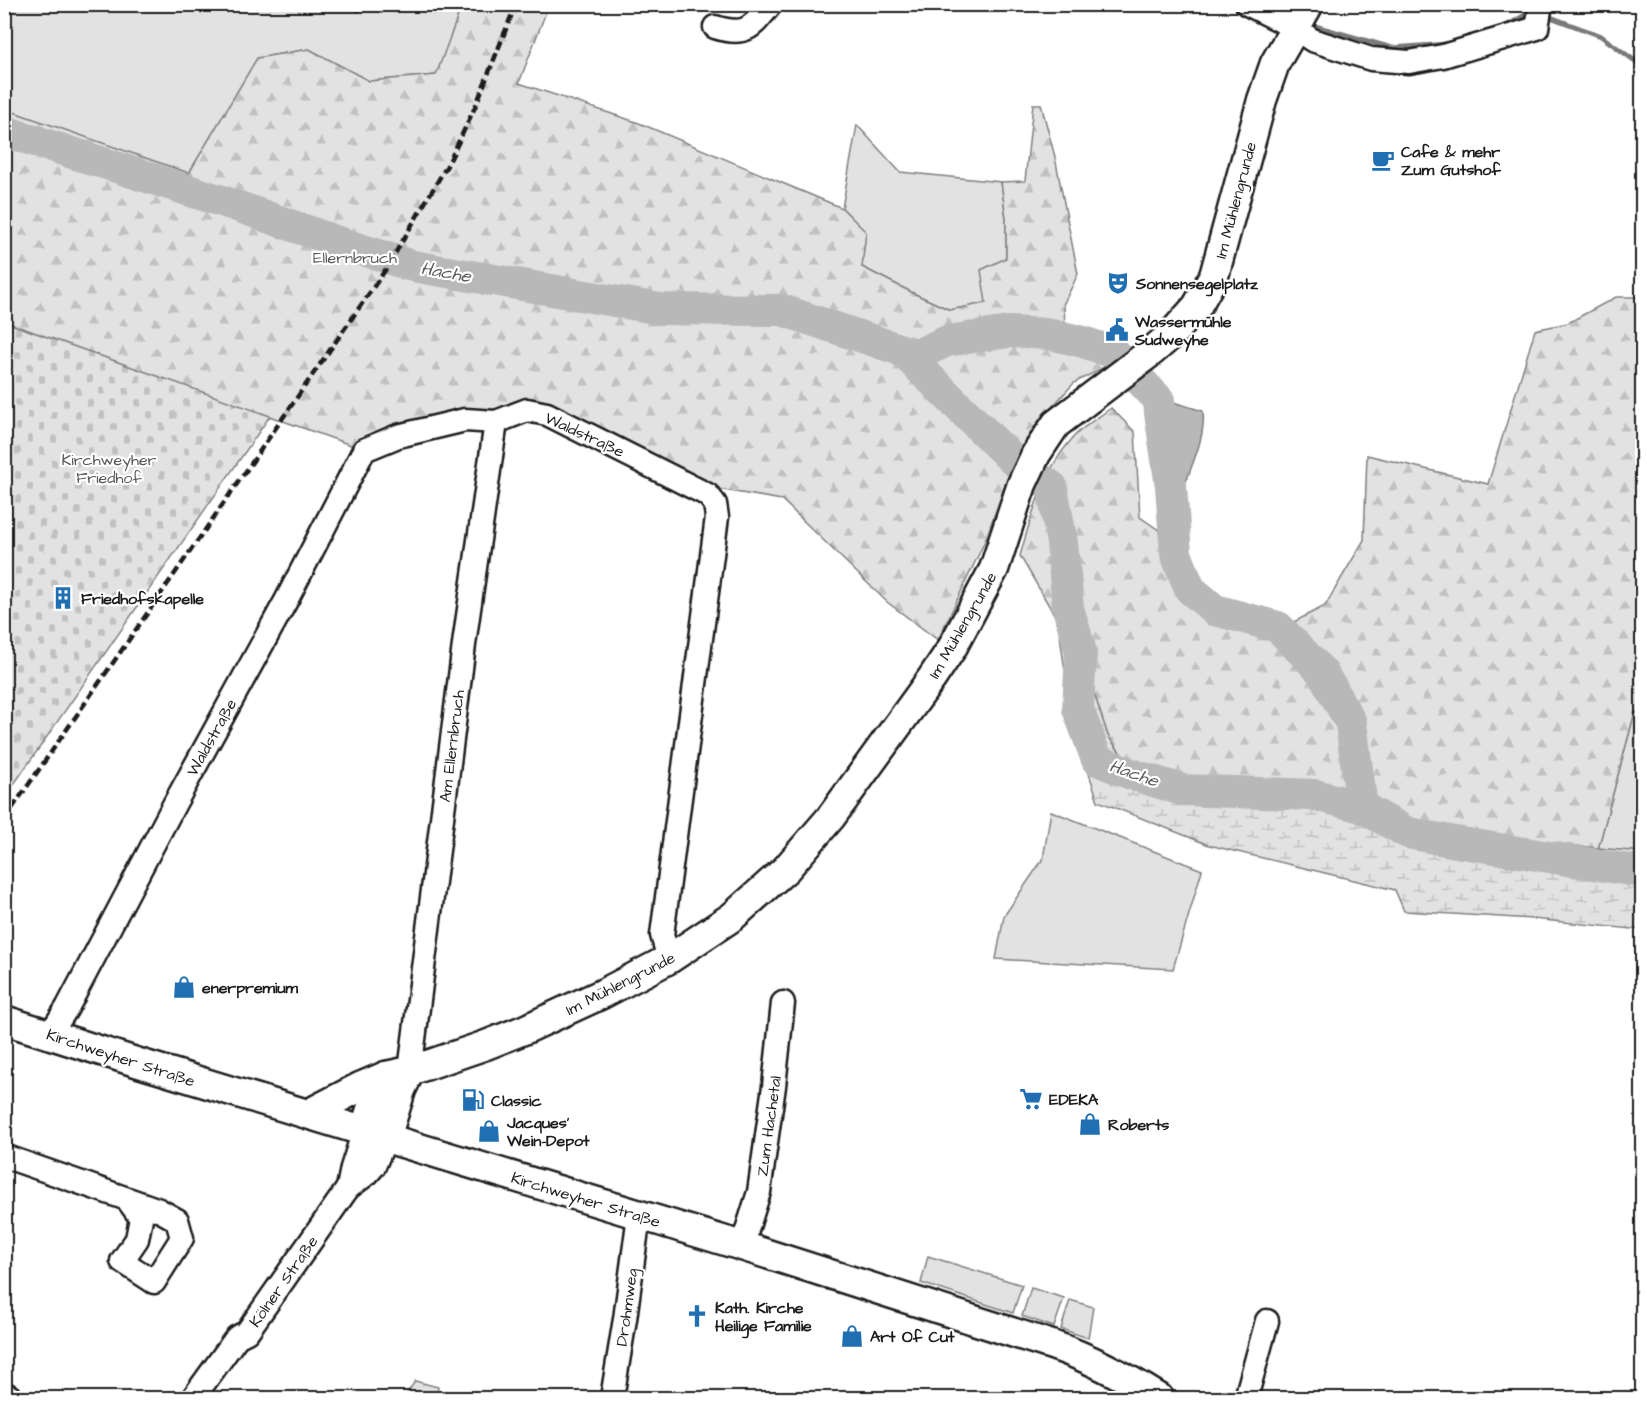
<svg xmlns="http://www.w3.org/2000/svg" width="1647" height="1403" font-family="'Architects Daughter',sans-serif">
  <defs>
    <pattern id="forest-firs" width="22" height="20" patternUnits="userSpaceOnUse" patternTransform="scale(1.5)"><rect width="22" height="20" fill="#e2e2e2"/><path d="M5 1l3.5 6h-7zM16 11l3.5 6h-7z" fill="#c1c1c1"/></pattern>
    <pattern id="wetland-marsh" width="20" height="14" patternUnits="userSpaceOnUse" patternTransform="scale(1.5)"><rect width="20" height="14" fill="#e2e2e2"/><path d="M1 5h8M5 5V1M11 12h8M15 12V8" fill="none" stroke="#c1c1c1"/></pattern>
    <pattern id="cemetery-stones" width="16" height="16" patternUnits="userSpaceOnUse" patternTransform="scale(1.5)"><rect width="16" height="16" fill="#e2e2e2"/><path d="M2 7V4a2 2 0 0 1 4 0v3zM10 15v-3a2 2 0 0 1 4 0v3z" fill="#c1c1c1"/></pattern>
    <pattern id="park-crowns" width="20" height="18" patternUnits="userSpaceOnUse" patternTransform="scale(1.5)"><rect width="20" height="18" fill="#e2e2e2"/><path d="M2 6a3 3 0 1 1 6 0M12 15a3 3 0 1 1 6 0" fill="none" stroke="#c1c1c1"/></pattern>
  </defs>
  <rect width="100%" height="100%" fill="#fff"/>
  <filter id="ink" filterUnits="userSpaceOnUse"><feTurbulence type="fractalNoise" baseFrequency=".0167" numOctaves="2"/><feDisplacementMap in="SourceGraphic" scale="12" xChannelSelector="R" yChannelSelector="G"/><feConvolveMatrix kernelMatrix="1 2 1 2 8 2 1 2 1" color-interpolation-filters="sRGB"/></filter>
  <g filter="url(#ink)">
    <g fill="#e2e2e2" stroke="#7f7f7f" stroke-width="1.5">
      <path d="M340,4L359,12L362,5H462L437,75L369,81L309,49L258,58L189,174L5,109V5Z"/>
      <path d="M857,125L900,172L1001,182L1006,218V259L986,303L950,310L915,294L862,267L865,232L842,208Z"/>
      <path d="M1635,712L1642,714V852L1598,849Z"/>
      <path d="M1051,811L1202,870L1173,969L996,959L1004,916L1043,859Z"/>
      <path d="M928,1256L1022,1285L1013,1313L921,1283Z"/>
      <path d="M1031,1288L1064,1298L1054,1327L1022,1316Z"/>
      <path d="M1070,1300L1093,1307L1088,1338L1061,1329Z"/>
    </g>
    <g fill="url(#forest-firs)" stroke="#7f7f7f" stroke-width="1.5">
      <path d="M549,4L519,83L639,123L842,208L866,232L862,267L915,294L950,310L986,303L981,270L1006,258V218L1001,182L1025,181L1033,104H1041L1055,157L1078,274L1064,303L1065,330L1068,346L1103,356L1112,363L1074,383L1037,423L1025,442L1006,482L985,541L938,640L887,602L782,500L712,488L547,410L359,448L5,322V109L189,173L257,58L309,49L369,81L436,75L462,5Z"/>
      <path d="M1616,297H1642V714L1635,712L1598,849L1452,835L1315,792L1183,786L1133,770L1108,736L1092,688L1072,722L1058,621L1020,556C1031,516 1043,472 1071,440C1081,427 1098,418 1111,408L1135,432L1140,517L1166,535L1190,601L1225,622L1288,625L1325,606L1364,540L1367,455L1488,484L1535,330L1568,323Z"/>
    </g>
    <path fill="url(#wetland-marsh)" stroke="#7f7f7f" stroke-width="1.5" d="M1092,687L1108,736L1133,770L1183,786L1315,792L1452,835L1642,852V930L1533,919L1404,911L1395,890L1209,845L1098,801L1072,722Z"/>
    <path fill="url(#cemetery-stones)" stroke="#7f7f7f" stroke-width="1.5" d="M5,322L270,416L5,797L4,322Z"/>
    <path fill="url(#park-crowns)" stroke="#7f7f7f" stroke-width="1.5" d="M415,1381L438,1387L436,1398H404Z"/>
    <path fill="#b8b8b8" stroke="#7a7a7a" stroke-width="1.5" d="M1159,400L1170,401L1203,411C1206,437 1191,466 1183,490L1164,485C1156,458 1144,429 1151,402Z"/>
    <g fill="none" stroke-linecap="round" stroke-linejoin="round">
      <g stroke="#7a7a7a" stroke-width="5">
        <path d="M1282,4L1292,11"/>
        <path d="M1545,15L1601,36L1642,66"/>
        <path d="M1315,26L1392,48L1448,44"/>
        <path d="M1505,27L1532,11"/>
      </g>
      <g stroke="#b8b8b8" stroke-width="32">
        <path d="M4,131L228,203L344,244L413,266L660,309L782,310L901,350L1013,460L1052,487L1062,543L1068,608L1081,652L1078,709L1097,760L1131,774L1182,790L1315,795L1362,807L1408,833L1450,841L1642,872"/>
        <path d="M901,350L919,354L947,341L1009,332L1050,334L1083,342L1113,352L1159,400L1160,413L1171,486L1176,554L1190,589L1215,610L1278,627L1322,672L1351,723L1362,807"/>
      </g>
      <g stroke="#1c1c1c" stroke-width="27">
        <g id="minor">
          <path d="M1247,4L1295,28L1312,40L1371,59L1409,62L1443,56L1537,28L1541,4"/>
          <path d="M715,27C747,37 752,27 771,4"/>
          <path d="M50,1034L67,1008L175,803L287,599L364,450L398,436L465,420L496,422L527,410L547,414L708,495L715,504L717,517L662,935L669,959"/>
          <path d="M410,1071L465,637L496,422"/>
          <path d="M4,1156L159,1210L177,1220L182,1238L154,1282L122,1261L137,1239L141,1218L127,1199"/>
          <path d="M348,1188L352,1168L364,1131"/>
          <path d="M742,1246L759,1192L774,1086L783,1003"/>
          <path d="M4,1393L12,1398"/>
          <path d="M193,1398L237,1337L247,1332L348,1188L367,1174L374,1166L386,1138"/>
          <path d="M612,1398L625,1319L639,1215"/>
          <path d="M1246,1398L1267,1321"/>
        </g>
      </g>
      <g stroke="#1c1c1c" stroke-width="33">
        <g id="major">
          <path d="M4,1020L139,1063L742,1246L1052,1345C1090,1358 1126,1377 1159,1398"/>
          <path d="M308,1114L360,1087L386,1076L410,1071L486,1045L526,1029L602,994L669,959L732,917L786,869L831,817L932,678L952,648L994,569L1022,484L1036,454L1056,424L1151,352L1171,335L1197,306L1214,276L1262,100L1275,63L1309,4"/>
          <path d="M364,1131L375,1097L386,1076"/>
          <path d="M386,1138L401,1090L410,1071"/>
        </g>
      </g>
      <use href="#minor" stroke="#fff" stroke-width="22"/>
      <use href="#major" stroke="#fff" stroke-width="28"/>
      <path stroke="#1c1c1c" stroke-width="4.5" stroke-dasharray="9 4.5" stroke-linecap="butt" d="M4,820L386,269L449,162L476,105L516,4"/>
    </g>
  </g>
  <defs>
    <g id="cafe-bare" transform="scale(1.8)"><path d="M-5.5-4.5H6V0H3Q3 3.5 0 3.5H-2.5Q-5.5 3.5-5.5 0ZM3-3.2v2h1.7v-2ZM-6 4.5H4V6H-6Z" fill="#1f6fb2" stroke="#fff" stroke-width="2.5" paint-order="stroke"/></g>
    <g id="theatre-bare" transform="scale(1.8)"><path d="M-5-5.5Q0-4 5-5.5V0Q5 5 0 6Q-5 5-5 0ZM-3.3-2.5H-1v1.5H-3.3ZM1-2.5H3.3v1.5H1ZM-2.8 1Q0 5.5 2.8 1Z" fill="#1f6fb2" stroke="#fff" stroke-width="2.5" paint-order="stroke"/></g>
    <g id="civic-bare" transform="scale(1.8)"><path d="M-.6-6.5H3V-4.5H.6V-3L4-1V1h2V6H-6V1h2V-1L-.6-3ZM-1.2 2.5V6h2.4V2.5Z" fill="#1f6fb2" stroke="#fff" stroke-width="2.5" paint-order="stroke"/></g>
    <g id="building-bare" transform="scale(1.8)"><path d="M-4-6H4V6H1V3H-1V6H-4ZM-2.5-4.3h1.7v1.8h-1.7ZM.8-4.3h1.7v1.8H.8ZM-2.5-1h1.7V.8h-1.7ZM.8-1h1.7V.8H.8Z" fill="#1f6fb2" stroke="#fff" stroke-width="2.5" paint-order="stroke"/></g>
    <g id="shop-bare" transform="scale(1.8)"><path d="M-5-2.5h2.3a2.7 3.5 0 0 1 5.4 0H5L5.5 6h-11ZM-1.5-2.5h3a1.5 2.3 0 0 0-3 0Z" fill="#1f6fb2" stroke="#fff" stroke-width="2.5" paint-order="stroke"/></g>
    <g id="supermarket-bare" transform="scale(1.8)"><path d="M-6-5.5h2.5l.6 2H6L4.5 2H-2.5L-4.4-4H-6ZM-1.5 3.2a1.3 1.3 0 1 0 .1 0ZM3 3.2a1.3 1.3 0 1 0 .1 0Z" fill="#1f6fb2" stroke="#fff" stroke-width="2.5" paint-order="stroke"/></g>
    <g id="fuel-bare" transform="scale(1.8)"><path d="M-5.5-6h7V0h2V4h1.3V-2.5L3-4.5l.8-.8L6-3V5H2.5V1h-1V6h-7ZM-4.2-4.7v3.2H.2V-4.7Z" fill="#1f6fb2" stroke="#fff" stroke-width="2.5" paint-order="stroke"/></g>
    <g id="church-bare" transform="scale(1.8)"><path d="M-1.2-6h2.4v3.5h3.3v2.4h-3.3V6h-2.4V-.1h-3.3v-2.4h3.3Z" fill="#1f6fb2" stroke="#fff" stroke-width="2.5" paint-order="stroke"/></g>
  </defs>
  <g fill-rule="evenodd">
    <use href="#cafe-bare" x="1383" y="160"/>
    <use href="#theatre-bare" x="1118" y="283"/>
    <use href="#civic-bare" x="1117" y="330"/>
    <use href="#building-bare" x="63" y="598"/>
    <use href="#shop-bare" x="184" y="987"/>
    <use href="#supermarket-bare" x="1031" y="1099"/>
    <use href="#fuel-bare" x="473" y="1100"/>
    <use href="#shop-bare" x="1090" y="1124"/>
    <use href="#shop-bare" x="489" y="1131"/>
    <use href="#church-bare" x="697" y="1316"/>
    <use href="#shop-bare" x="852" y="1336"/>
  </g>
  <g text-anchor="middle" stroke-width="4.5" stroke-linejoin="round" paint-order="stroke">
    <g font-size="16" font-weight="bold" fill="#1c1c1c" stroke="#fff" text-anchor="start">
      <text x="1401" y="157">Cafe &amp; mehr<tspan x="1401" dy="18">Zum Gutshof</tspan></text>
      <text x="1136" y="289">Sonnensegelplatz</text>
      <text x="1135" y="327">Wassermühle<tspan x="1135" dy="18">Sudweyhe</tspan></text>
      <text x="81" y="604">Friedhofskapelle</text>
      <text x="202" y="993">enerpremium</text>
      <text x="1049" y="1105">EDEKA</text>
      <text x="491" y="1106">Classic</text>
      <text x="507" y="1128">Jacques’<tspan x="507" dy="18">Wein-Depot</tspan></text>
      <text x="1108" y="1130">Roberts</text>
      <text x="715" y="1313">Kath. Kirche<tspan x="715" dy="18">Heilige Familie</tspan></text>
      <text x="870" y="1342">Art Of Cut</text>
    </g>
    <g font-size="16" fill="#1c1c1c" stroke="#fff">
      <text transform="translate(1235 200) rotate(-75)" y="6">Im Mühlengrunde</text>
      <text transform="translate(585 434) rotate(25)" y="6">Waldstraße</text>
      <text transform="translate(962 625) rotate(-60)" y="6">Im Mühlengrunde</text>
      <text transform="translate(211 737) rotate(-61)" y="6">Waldstraße</text>
      <text transform="translate(451 746) rotate(-83)" y="6">Am Ellernbruch</text>
      <text transform="translate(620 983) rotate(-27)" y="6">Im Mühlengrunde</text>
      <text transform="translate(121 1057) rotate(18)" y="6">Kirchweyher Straße</text>
      <text transform="translate(768 1126) rotate(-82)" y="6">Zum Hachetal</text>
      <text transform="translate(586 1199) rotate(17)" y="6">Kirchweyher Straße</text>
      <text transform="translate(283 1281) rotate(-55)" y="6">Kölner Straße</text>
      <text transform="translate(626 1307) rotate(-82)" y="6">Drohmweg</text>
    </g>
    <g font-size="16" fill="#575757" stroke="#fff">
      <text x="355" y="263">Ellernbruch</text>
      <text x="109" y="465">Kirchweyher<tspan x="109" dy="18">Friedhof</tspan></text>
    </g>
    <g font-size="18" font-style="italic" fill="#5a5a5a" stroke="#fff">
      <text transform="translate(446 272) rotate(10)" y="6">Hache</text>
      <text transform="translate(1134 773) rotate(19)" y="6">Hache</text>
    </g>
  </g>
  <rect width="1647" height="1403" fill="none" stroke="#fff" stroke-width="24"/>
  <rect x="12" y="12" width="1623" height="1379" fill="none" stroke="#1c1c1c" stroke-width="2" filter="url(#ink)"/>
</svg>
